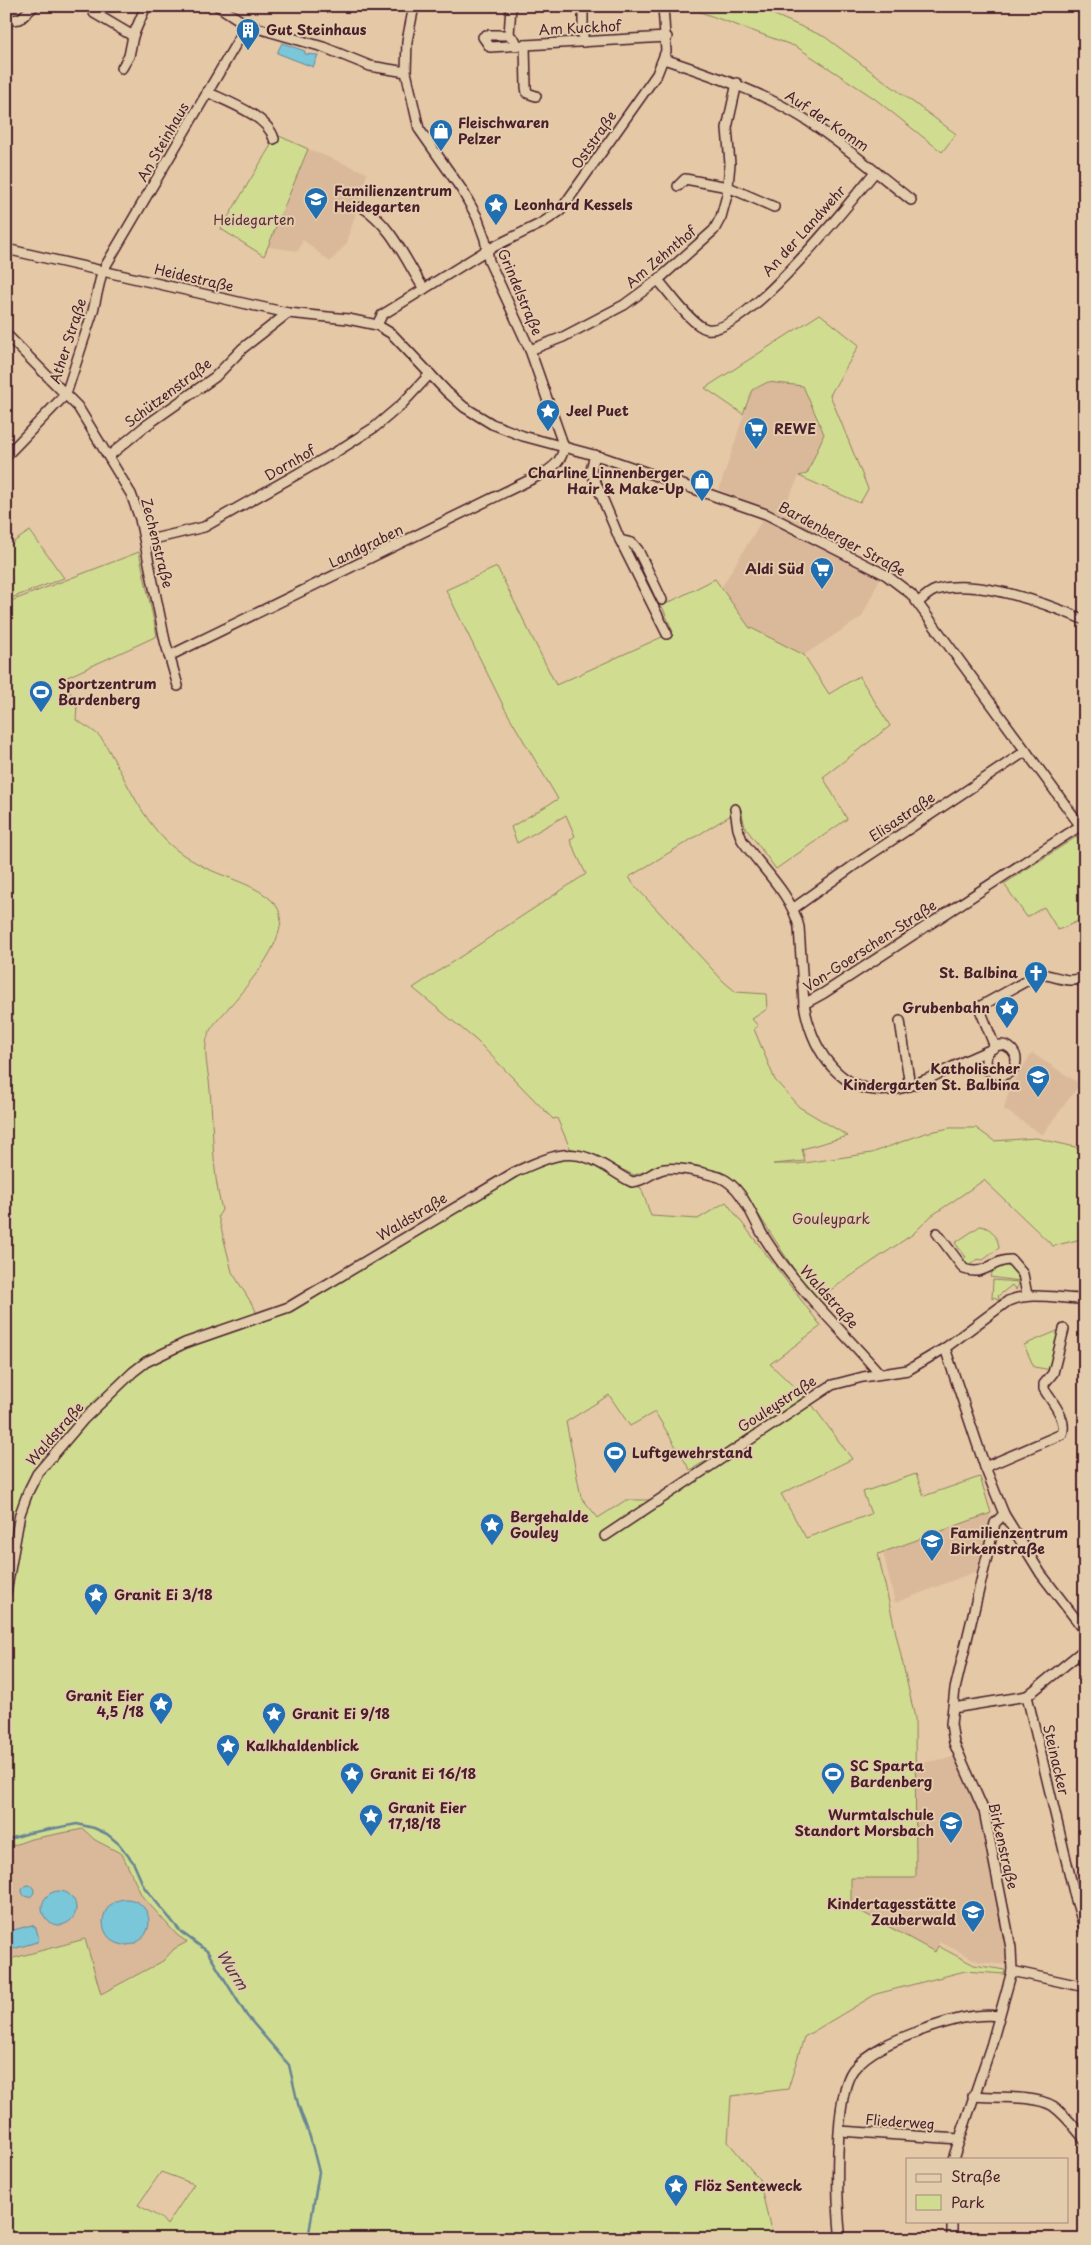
<svg xmlns="http://www.w3.org/2000/svg" width="1091" height="2245" font-family="'Playpen Sans',sans-serif">
  <rect width="100%" height="100%" fill="#e5c8a6"/>
  <filter id="ink" filterUnits="userSpaceOnUse"><feTurbulence type="fractalNoise" baseFrequency=".02" numOctaves="2"/><feDisplacementMap in="SourceGraphic" scale="10" xChannelSelector="R" yChannelSelector="G"/><feConvolveMatrix kernelMatrix="1 2 1 2 8 2 1 2 1" color-interpolation-filters="sRGB"/></filter>
  <g filter="url(#ink)">
    <g fill="#dab99a">
      <path d="M308,149L367,173L347,243L330,262L303,240L298,251L268,247Z"/>
      <path d="M768,382L803,386L824,434L807,474L799,476L782,512L839,540L833,554L880,578L862,617L804,655L749,627L721,588L767,512L719,490L752,390Z"/>
      <path d="M1032,1053L1080,1084L1042,1135L1004,1109L1010,1087Z"/>
      <path d="M991,1513L977,1571L895,1603L883,1552Z"/>
      <path d="M954,1757L980,1812L1006,1948V1965L979,1962L940,1942L935,1952L851,1907V1878H914L916,1876L915,1764Z"/>
      <path d="M83,1829L95,1840L122,1854L142,1896L177,1935L187,1942L174,1950L163,1961L101,1994L84,1939L6,1960V1848L31,1839Z"/>
    </g>
    <g fill="#d0dd91" stroke="#8d7e5e" fill-rule="evenodd">
      <path d="M695,6H754L825,37L956,134L942,152L874,98L797,47L695,10Z"/>
      <path d="M277,135L308,149L264,256L221,229Z"/>
      <path d="M820,314L859,345L830,395L868,489L860,503L799,476L807,474L824,434L803,386L768,382L752,390L743,414L705,388Z"/>
      <path d="M30,531L64,578L6,600V547Z"/>
      <path d="M139,552L157,636L63,679L77,705L76,720C84,725 95,731 101,738C106,744 110,753 114,760C129,787 143,818 165,840C177,852 192,861 208,869C229,879 264,887 277,907C294,934 246,987 229,1007C222,1016 210,1026 207,1038C203,1054 209,1074 210,1090C214,1133 211,1167 222,1210L218,1216L232,1272L255,1309L258,1321L281,1315L493,1188L534,1167L568,1157L587,1159L619,1178L641,1188L651,1216L698,1219L726,1202L821,1326L770,1364L810,1402L852,1459L781,1494L806,1538L871,1514L863,1492L916,1474L924,1496L980,1477L991,1513L878,1554L915,1718L916,1876L914,1878H851V1906L935,1952L938,1946L974,1965L1005,1970L1004,1974L965,1971L876,1994L804,2037L788,2089L731,2096L728,2142L759,2179L773,2239H6V1960L85,1939L101,1994L163,1961L174,1949L187,1942L177,1935L142,1896L122,1854L95,1840L83,1829L31,1839L6,1848V603ZM609,1395L630,1426L655,1412L690,1470L706,1461L710,1469L653,1500H626L598,1518L581,1497L566,1422ZM161,2172L194,2184L167,2225L161,2218L138,2205Z"/>
      <path d="M497,567L556,685L673,632L662,606L715,579L749,627L804,655L829,694L859,676L890,726L823,777L847,819L776,869L745,827L741,809L629,877L634,885L724,982L736,992L766,994L767,1009L752,1019L758,1026L754,1029L775,1080L799,1107L848,1136L802,1149L805,1161L773,1164H798L872,1153L925,1133L950,1128H976L994,1141L1036,1138L1075,1147L1085,1154V1238L1053,1246L984,1180L931,1216L913,1234L817,1299L793,1268L739,1184L725,1174L694,1165H664L634,1175L602,1160L570,1148L557,1118L553,1119L477,1041L413,988L586,874L570,840L575,836L566,815L517,843L511,827L558,799L505,709L446,590Z"/>
      <path d="M1076,837L1085,849V918L1058,930L1044,907L1027,917L1004,884Z"/>
      <path d="M980,1226C991,1227 998,1237 999,1248L983,1260L977,1259L969,1266L961,1260L966,1257L955,1243Z"/>
      <path d="M1001,1265L1012,1267L1017,1274L1019,1281L990,1277L995,1267Z"/>
      <path d="M993,1280L1018,1282L1016,1290L1012,1285L998,1296L1000,1302L995,1297L992,1299Z"/>
      <path d="M1062,1329L1052,1370L1034,1367L1024,1345Z"/>
    </g>
    <g fill="#7ac7d9" stroke="#678493">
      <path d="M282,43L305,51V54L318,55L313,67L277,53Z"/>
      <circle cx="28" cy="1891" r="6"/>
      <circle cx="59" cy="1908" r="17"/>
      <circle cx="126" cy="1922" r="23"/>
      <path d="M32,1925L36,1928L39,1939L37,1942L6,1951V1932Z"/>
    </g>
    <g fill="none" stroke-linecap="round" stroke-linejoin="round">
      <path stroke="#678493" stroke-width="2.5" d="M6,1840L29,1833L77,1824L94,1828L107,1834L119,1844L133,1862L144,1887L181,1932L207,1951L247,2016L289,2065L298,2104L310,2137L319,2172L308,2239"/>
      <g stroke="#4a1f2b" stroke-width="12">
        <g id="minor">
          <path d="M99,6L94,13L133,36"/>
          <path d="M218,6L247,25L323,47L370,66L406,72"/>
          <path d="M414,6L407,41L406,72L419,129L462,190L477,217L485,239L489,261L530,350L564,447"/>
          <path d="M583,6V42"/>
          <path d="M6,24L11,20L20,19L34,6"/>
          <path d="M509,35L511,6"/>
          <path d="M525,45L526,87L527,93L536,96"/>
          <path d="M517,46L515,40L509,35H486L483,37L490,47L525,45L667,37"/>
          <path d="M664,59C714,76 763,92 808,121C844,145 877,173 911,200"/>
          <path d="M122,68L129,56L133,36L146,6"/>
          <path d="M207,92C228,102 268,116 274,139"/>
          <path d="M678,186L685,179L728,187L774,207"/>
          <path d="M362,207C391,224 406,261 424,289"/>
          <path d="M6,249L247,304L288,313L348,319L377,325L392,334L447,392L464,407L492,424L523,436L605,458L766,514L886,575L911,594L1085,832"/>
          <path d="M658,280C669,292 692,326 707,329C745,336 850,202 875,172"/>
          <path d="M377,325L382,315L487,250L542,223L560,211L657,74L666,51L663,6"/>
          <path d="M6,334L78,407L131,494L140,519L165,641L178,686"/>
          <path d="M530,350L563,337L624,305L658,280L714,230L721,217L727,195L730,164L727,128L737,83"/>
          <path d="M595,455L591,470L593,476L620,540L667,634"/>
          <path d="M6,456L66,394L93,311L102,272L247,25"/>
          <path d="M109,456L144,427L215,377L243,348L288,313"/>
          <path d="M620,540L632,543L638,550L662,600"/>
          <path d="M145,541L204,527L336,452L375,427L402,404L430,374"/>
          <path d="M918,603C923,598 929,592 936,590C977,578 1047,604 1085,620"/>
          <path d="M169,656L544,473C555,466 562,460 564,447"/>
          <path d="M735,809L738,829L742,840C761,868 791,893 799,927L804,1004L824,993L1080,826"/>
          <path d="M794,908L856,864L1026,751"/>
          <path d="M804,1004C812,1051 842,1099 897,1089C922,1084 945,1070 967,1060L992,1072"/>
          <path d="M900,1021L910,1086"/>
          <circle cx="1001" cy="1060" r="15"/>
          <path d="M995,1047L979,1007L1039,974C1056,975 1068,985 1085,977"/>
          <path d="M967,1060L992,1049"/>
          <path d="M937,1233L964,1269C985,1277 993,1259 1011,1260L1023,1274L1027,1295"/>
          <path d="M945,1348L985,1467L1004,1514L1041,1574L1085,1631"/>
          <path d="M985,1467L1062,1434C1068,1419 1051,1401 1044,1389V1384L1053,1373L1064,1329"/>
          <path d="M605,1536L832,1385L863,1377L908,1370L945,1348L1008,1301C1032,1291 1059,1299 1085,1299"/>
          <path d="M6,1593L20,1514L28,1492L37,1474L83,1420L133,1372L146,1362L185,1343L289,1307L515,1172C539,1162 562,1148 588,1158C604,1163 617,1175 632,1182C644,1181 649,1174 660,1170C673,1165 706,1173 719,1177C743,1186 752,1218 764,1237C796,1288 841,1329 880,1374"/>
          <path d="M1085,1649L1027,1696L1075,1897L1085,1930"/>
          <path d="M953,1708L1027,1696"/>
          <path d="M1012,1971L1085,1987"/>
          <path d="M973,2096C994,2098 1035,2095 1053,2106C1066,2115 1075,2128 1085,2140"/>
          <path d="M840,2131L959,2139"/>
          <path d="M953,2159L991,2046L1012,1971L1011,1948L984,1811L954,1743L951,1724L955,1689L995,1523L1004,1514"/>
          <path d="M952,2221V2239"/>
          <path d="M841,2239C836,2206 834,2095 853,2070C869,2049 901,2038 925,2029C949,2021 974,2013 999,2016"/>
        </g>
      </g>
      <use href="#minor" stroke="#e3ccac" stroke-width="9"/>
    </g>
  </g>
  <defs>
    <g id="building-pin" transform="scale(1.25)"><path d="M0 17L-7.5 6A9.5 9.5 0 1 1 7.5 6Z" fill="#1f6fb2" stroke="#e3ccac"/><path d="M-4-6H4V6H1V3H-1V6H-4ZM-2.5-4.3h1.7v1.8h-1.7ZM.8-4.3h1.7v1.8H.8ZM-2.5-1h1.7V.8h-1.7ZM.8-1h1.7V.8H.8Z" fill="#fff"/></g>
    <g id="shop-pin" transform="scale(1.25)"><path d="M0 17L-7.5 6A9.5 9.5 0 1 1 7.5 6Z" fill="#1f6fb2" stroke="#e3ccac"/><path d="M-5-2.5h2.3a2.7 3.5 0 0 1 5.4 0H5L5.5 6h-11ZM-1.5-2.5h3a1.5 2.3 0 0 0-3 0Z" fill="#fff"/></g>
    <g id="school-pin" transform="scale(1.25)"><path d="M0 17L-7.5 6A9.5 9.5 0 1 1 7.5 6Z" fill="#1f6fb2" stroke="#e3ccac"/><path d="M0-5L7-2L0 1L-7-2ZM-4 1L0 2.5L4 1V4Q0 6-4 4Z" fill="#fff"/></g>
    <g id="sight-pin" transform="scale(1.25)"><path d="M0 17L-7.5 6A9.5 9.5 0 1 1 7.5 6Z" fill="#1f6fb2" stroke="#e3ccac"/><path d="M0-6L1.8-2.2L6-1.7L2.9 1.2L3.7 5.4L0 3.3L-3.7 5.4L-2.9 1.2L-6-1.7L-1.8-2.2Z" fill="#fff"/></g>
    <g id="supermarket-pin" transform="scale(1.25)"><path d="M0 17L-7.5 6A9.5 9.5 0 1 1 7.5 6Z" fill="#1f6fb2" stroke="#e3ccac"/><path d="M-6-5.5h2.5l.6 2H6L4.5 2H-2.5L-4.4-4H-6ZM-1.5 3.2a1.3 1.3 0 1 0 .1 0ZM3 3.2a1.3 1.3 0 1 0 .1 0Z" fill="#fff"/></g>
    <g id="stadium-pin" transform="scale(1.25)"><path d="M0 17L-7.5 6A9.5 9.5 0 1 1 7.5 6Z" fill="#1f6fb2" stroke="#e3ccac"/><path d="M0-5a6.5 5 0 1 0 0 10a6.5 5 0 1 0 0-10ZM-3.5-1.8h7v3.6h-7Z" fill="#fff"/></g>
    <g id="church-pin" transform="scale(1.25)"><path d="M0 17L-7.5 6A9.5 9.5 0 1 1 7.5 6Z" fill="#1f6fb2" stroke="#e3ccac"/><path d="M-1.2-6h2.4v3.5h3.3v2.4h-3.3V6h-2.4V-.1h-3.3v-2.4h3.3Z" fill="#fff"/></g>
  </defs>
  <g fill-rule="evenodd">
    <use href="#building-pin" x="248" y="30"/>
    <use href="#shop-pin" x="441" y="131"/>
    <use href="#school-pin" x="316" y="199"/>
    <use href="#sight-pin" x="496" y="205"/>
    <use href="#sight-pin" x="548" y="411"/>
    <use href="#supermarket-pin" x="756" y="429"/>
    <use href="#shop-pin" x="702" y="481"/>
    <use href="#supermarket-pin" x="822" y="569"/>
    <use href="#stadium-pin" x="41" y="692"/>
    <use href="#church-pin" x="1036" y="973"/>
    <use href="#sight-pin" x="1007" y="1008"/>
    <use href="#school-pin" x="1038" y="1077"/>
    <use href="#stadium-pin" x="615" y="1453"/>
    <use href="#sight-pin" x="492" y="1525"/>
    <use href="#school-pin" x="932" y="1541"/>
    <use href="#sight-pin" x="96" y="1595"/>
    <use href="#sight-pin" x="161" y="1704"/>
    <use href="#sight-pin" x="274" y="1714"/>
    <use href="#sight-pin" x="228" y="1746"/>
    <use href="#sight-pin" x="352" y="1774"/>
    <use href="#stadium-pin" x="833" y="1774"/>
    <use href="#sight-pin" x="371" y="1816"/>
    <use href="#school-pin" x="951" y="1823"/>
    <use href="#school-pin" x="973" y="1912"/>
    <use href="#sight-pin" x="676" y="2186"/>
  </g>
  <g text-anchor="middle" stroke-width="4" stroke-linejoin="round" paint-order="stroke">
    <g font-size="14" fill="#4a1f2b" stroke="#e3ccac">
      <text transform="translate(580 28) rotate(-3)" y="5">Am Kuckhof</text>
      <text transform="translate(827 121) rotate(34)" y="5">Auf der Komm</text>
      <text transform="translate(594 140) rotate(-55)" y="5">Oststraße</text>
      <text transform="translate(163 142) rotate(-60)" y="5">An Steinhaus</text>
      <text transform="translate(804 231) rotate(-48)" y="5">An der Landwehr</text>
      <text transform="translate(661 257) rotate(-40)" y="5">Am Zehnthof</text>
      <text transform="translate(194 278) rotate(13)" y="5">Heidestraße</text>
      <text transform="translate(520 292) rotate(67)" y="5">Grindelstraße</text>
      <text transform="translate(68 341) rotate(-72)" y="5">Ather Straße</text>
      <text transform="translate(168 393) rotate(-37)" y="5">Schützenstraße</text>
      <text transform="translate(290 463) rotate(-30)" y="5">Dornhof</text>
      <text transform="translate(842 539) rotate(28)" y="5">Bardenberger Straße</text>
      <text transform="translate(157 543) rotate(76)" y="5">Zechenstraße</text>
      <text transform="translate(366 546) rotate(-26)" y="5">Landgraben</text>
      <text transform="translate(902 817) rotate(-34)" y="5">Elisastraße</text>
      <text transform="translate(870 946) rotate(-33)" y="5">Von-Goerschen-Straße</text>
      <text transform="translate(412 1217) rotate(-31)" y="5">Waldstraße</text>
      <text transform="translate(829 1297) rotate(48)" y="5">Waldstraße</text>
      <text transform="translate(777 1404) rotate(-33)" y="5">Gouleystraße</text>
      <text transform="translate(55 1434) rotate(-49)" y="5">Waldstraße</text>
      <text transform="translate(1056 1760) rotate(77)" y="5">Steinacker</text>
      <text transform="translate(1003 1846) rotate(77)" y="5">Birkenstraße</text>
      <text transform="translate(900 2122) rotate(4)" y="5">Fliederweg</text>
    </g>
    <g font-size="14" font-weight="bold" fill="#4a1f2b" stroke="#e3ccac" text-anchor="start">
      <text x="266" y="35">Gut Steinhaus</text>
      <text x="458" y="128">Fleischwaren<tspan x="458" dy="16">Pelzer</tspan></text>
      <text x="334" y="196">Familienzentrum<tspan x="334" dy="16">Heidegarten</tspan></text>
      <text x="514" y="210">Leonhard Kessels</text>
      <text x="566" y="416">Jeel Puet</text>
      <text x="774" y="434">REWE</text>
      <text x="684" y="478" text-anchor="end">Charline Linnenberger<tspan x="684" dy="16">Hair &amp; Make-Up</tspan></text>
      <text x="804" y="574" text-anchor="end">Aldi Süd</text>
      <text x="58" y="689">Sportzentrum<tspan x="58" dy="16">Bardenberg</tspan></text>
      <text x="1018" y="978" text-anchor="end">St. Balbina</text>
      <text x="990" y="1013" text-anchor="end">Grubenbahn</text>
      <text x="1020" y="1074" text-anchor="end">Katholischer<tspan x="1020" dy="16">Kindergarten St. Balbina</tspan></text>
      <text x="632" y="1458">Luftgewehrstand</text>
      <text x="510" y="1522">Bergehalde<tspan x="510" dy="16">Gouley</tspan></text>
      <text x="950" y="1538">Familienzentrum<tspan x="950" dy="16">Birkenstraße</tspan></text>
      <text x="114" y="1600">Granit Ei 3/18</text>
      <text x="144" y="1701" text-anchor="end">Granit Eier<tspan x="144" dy="16">4,5 /18</tspan></text>
      <text x="292" y="1719">Granit Ei 9/18</text>
      <text x="246" y="1751">Kalkhaldenblick</text>
      <text x="850" y="1771">SC Sparta<tspan x="850" dy="16">Bardenberg</tspan></text>
      <text x="370" y="1779">Granit Ei 16/18</text>
      <text x="388" y="1813">Granit Eier<tspan x="388" dy="16">17,18/18</tspan></text>
      <text x="934" y="1820" text-anchor="end">Wurmtalschule<tspan x="934" dy="16">Standort Morsbach</tspan></text>
      <text x="956" y="1909" text-anchor="end">Kindertagesstätte<tspan x="956" dy="16">Zauberwald</tspan></text>
      <text x="694" y="2191">Flöz Senteweck</text>
    </g>
    <g font-size="14" fill="#573235" stroke="#e3ccac">
      <text x="254" y="225">Heidegarten</text>
      <text x="831" y="1224">Gouleypark</text>
    </g>
    <g font-size="15" font-style="italic" fill="#513845" stroke="#e3ccac">
      <text transform="translate(232 1970) rotate(58)" y="5">Wurm</text>
    </g>
  </g>
  <rect width="1091" height="2245" fill="none" stroke="#e3ccac" stroke-width="25"/>
  <rect x="12" y="12" width="1066" height="2220" fill="none" stroke="#4a1f2b" stroke-width="2" filter="url(#ink)"/>
  <rect x="906" y="2158" width="162" height="65" fill="#e3ccac" stroke="#a68778"/>
  <rect x="916" y="2174" width="25" height="8" fill="#e3ccac" stroke="#a68778"/>
  <text x="951" y="2182" font-size="15" fill="#4a1f2b">Straße</text>
  <rect x="916" y="2195" width="25" height="15" fill="#d0dd91" stroke="#a68778"/>
  <text x="951" y="2208" font-size="15" fill="#4a1f2b">Park</text>
</svg>
